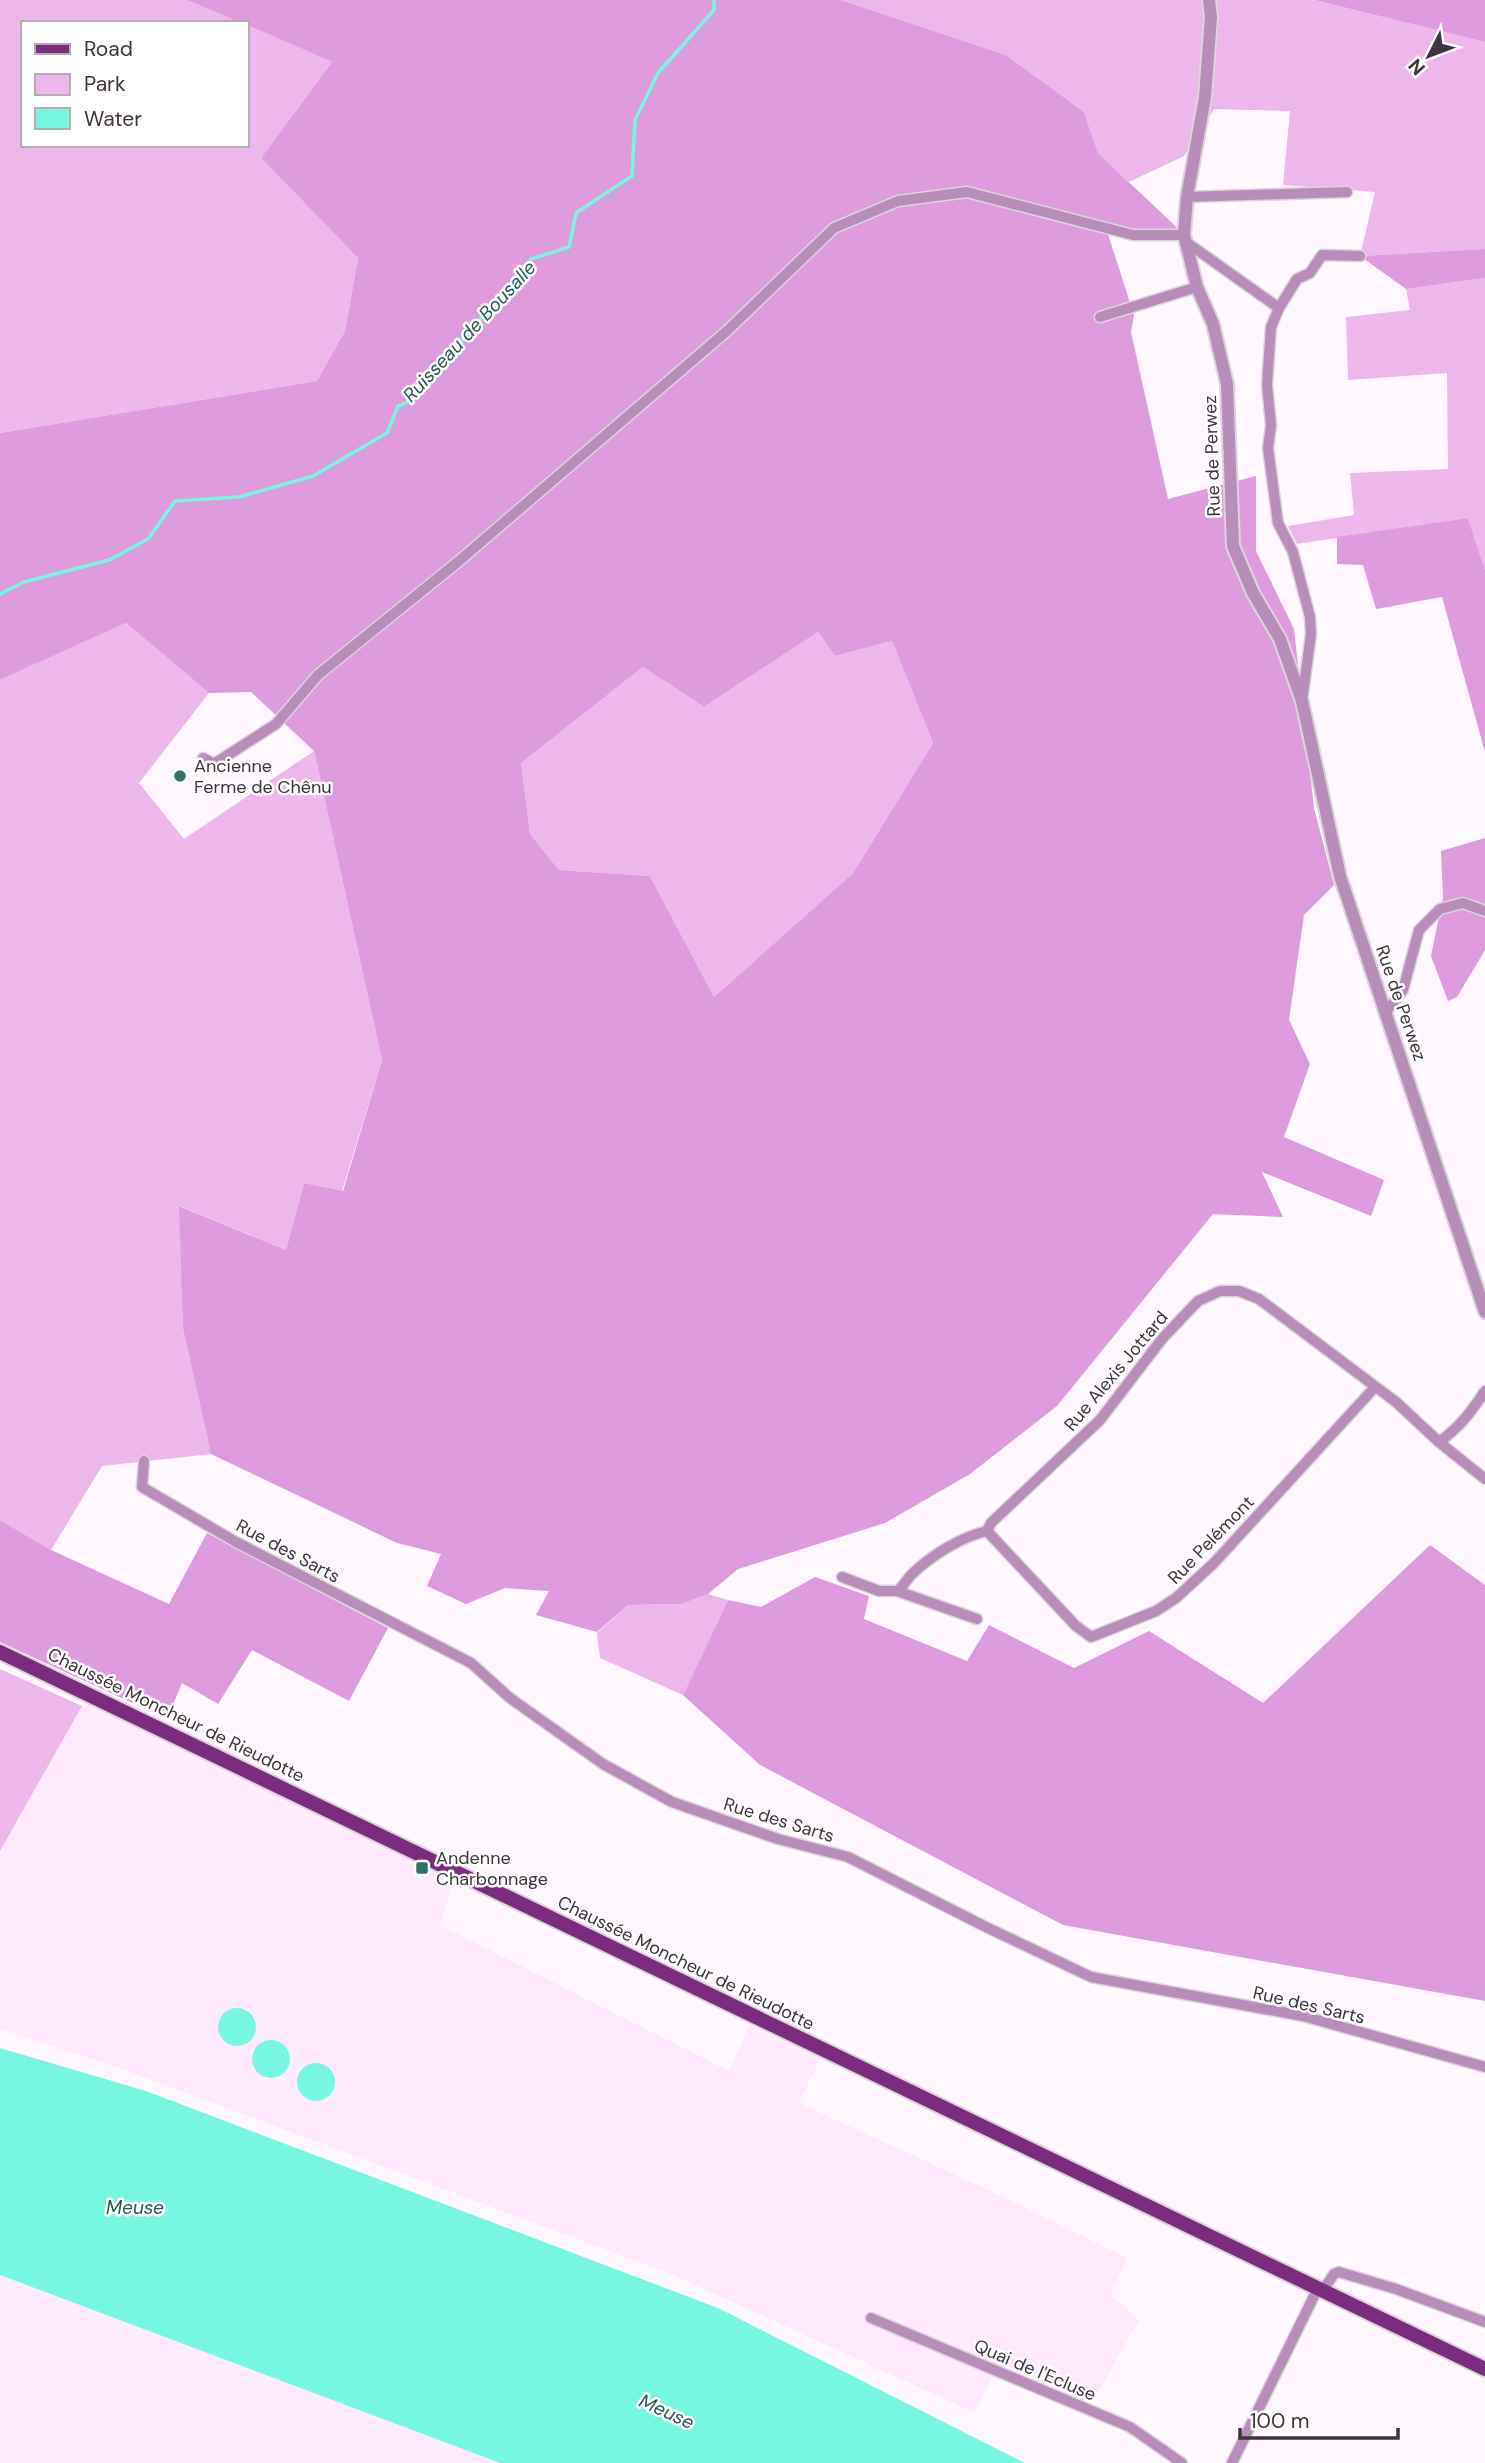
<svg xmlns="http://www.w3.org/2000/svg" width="1485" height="2463" font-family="'DM Sans',sans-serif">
  <rect width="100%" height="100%" fill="#fff9ff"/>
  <g fill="#ffeafe">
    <path d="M87,1693L456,1873L440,1925L729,2071L749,2026L821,2058L799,2103L995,2193L1127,2258L1111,2295L1139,2320L1092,2403L999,2364L975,2413L671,2274L114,2066L0,2029V1851L82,1706Z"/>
    <path d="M0,2275L500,2463H0Z"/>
  </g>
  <g fill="#edb7ec">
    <path d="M0,0H187L241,23H23V145H247V25L332,62L261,158L358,258L345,331L317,381L0,433Z"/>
    <path d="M841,0H1314L1485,42V249L1360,256L1375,192L1283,185L1290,111L1214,109L1184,156L1129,182L1098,153L1084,112L1006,55Z"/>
    <path d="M1485,278V570L1468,518L1297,544L1288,526L1354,515L1350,473L1448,469L1447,373L1348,380L1346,317L1410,310L1406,289Z"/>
    <path d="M126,623L209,693L139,783L184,839L314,751L382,1060L342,1191L304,1183L286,1250L180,1206L183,1329L211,1454L102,1466L51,1550L0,1520V680Z"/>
    <path d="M818,632L835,656L892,641L933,743L853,873L714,997L650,876L559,870L530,834L521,763L643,667L704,707Z"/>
    <path d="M708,1594L728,1600L683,1695L600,1658L597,1633L628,1605L682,1604Z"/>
    <path d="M0,1669L82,1706L0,1851Z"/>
  </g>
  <g fill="#de9bde" fill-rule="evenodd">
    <path d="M187,0H841L1006,55L1084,112L1098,153L1187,237L1166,238L1105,225L1134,315L1131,332L1168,499L1256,476V551L1294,629L1314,808L1334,885L1304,915L1289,1020L1310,1064L1284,1137L1384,1180L1371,1216L1262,1172L1283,1217L1213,1214L1057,1406L970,1474L885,1523L738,1569L708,1594L682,1604L628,1605L597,1632L536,1615L549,1591L505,1588L466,1604L427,1586L441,1554L397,1543L211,1454L183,1329L179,1206L286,1250L304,1183L343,1191L382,1060L314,751L251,692L209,693L126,623L0,680V433L317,381L345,331L358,258L261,158L332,62L247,25V23H241ZM818,632L835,656L892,641L933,743L853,873L714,997L650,876L559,870L530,834L521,763L643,667L704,707Z"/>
    <path d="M1314,0H1485V42Z"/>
    <path d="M1485,249V278L1406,289L1360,256Z"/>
    <path d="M1468,518L1485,570V752L1442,597L1376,609L1363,565L1337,564V537Z"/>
    <path d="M1485,838V950L1457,997L1448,1001L1431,956L1443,897L1441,851Z"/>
    <path d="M0,1520L51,1550L169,1604L207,1533L388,1628L349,1701L252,1650L218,1704L182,1683L167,1719L0,1642Z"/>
    <path d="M1430,1545L1485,1585V2001L1063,1925L760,1765L683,1695L728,1600L761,1607L815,1577L869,1596L864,1619L967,1661L989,1625L1074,1668L1149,1631L1263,1703Z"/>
  </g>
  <g fill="#77f7e2">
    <circle cx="237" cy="2027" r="19"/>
    <circle cx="271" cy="2059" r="19"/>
    <path d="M0,2048L146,2091L718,2308L1025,2463H500L0,2275Z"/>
    <circle cx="316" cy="2082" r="19"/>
  </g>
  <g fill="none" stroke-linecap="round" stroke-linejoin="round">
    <path stroke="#77f7e2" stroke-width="3.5" d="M0,594L24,582L109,560L148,539L175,501L239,497L313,476L387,433L398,406L410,401L531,259L569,247L576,213L632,176L635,120L658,73L714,10V0"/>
    <g stroke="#dcd5dc" stroke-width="13">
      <g id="minor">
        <path d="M1187,197L1347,192"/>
        <path d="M1186,242L1279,308"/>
        <path d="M1100,317L1197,287"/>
        <path d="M1302,701L1311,634L1310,617L1293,552L1278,523L1268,448L1271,425L1267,385L1271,327L1279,308L1297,279L1310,273L1322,255L1360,256"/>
        <path d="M203,758L214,764L276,724L318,675L459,561L728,330L834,228L898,201L967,192L1133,235H1184"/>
        <path d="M1386,1012L1403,990L1419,930L1440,909L1463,903L1485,911"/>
        <path d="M1439,1442C1460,1427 1471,1412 1485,1391"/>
        <path d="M144,1461L142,1487L236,1542L471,1663L510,1698L603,1764L672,1802L778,1839L848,1857L986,1927L1091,1977L1303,2016L1485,2067"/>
        <path d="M987,1531L1076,1626L1091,1637L1156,1611L1176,1598L1214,1563L1375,1387"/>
        <path d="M842,1577L879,1591H897C904,1586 906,1580 912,1574C932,1555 961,1537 987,1531L991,1523L1100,1420L1162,1339L1198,1301L1220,1291H1239L1259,1299L1396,1402L1439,1442L1485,1479"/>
        <path d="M897,1591L977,1619"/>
        <path d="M1323,2290L1334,2274L1339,2272L1396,2289L1485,2322"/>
        <path d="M871,2318L1130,2427L1182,2463"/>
        <path d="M1232,2463L1318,2288"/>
      </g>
    </g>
    <g stroke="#dcd5dc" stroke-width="16">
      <path id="tertiary" d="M1209,0L1211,17L1205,97L1187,197L1184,235L1197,287L1213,324L1227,384L1233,546L1253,593L1280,639L1302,701L1340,876L1485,1312"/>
    </g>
    <g stroke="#dcd5dc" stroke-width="18">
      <path id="primary" d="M0,1652L1485,2369"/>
    </g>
    <use href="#minor" stroke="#b98db9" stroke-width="10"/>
    <use href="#tertiary" stroke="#b98db9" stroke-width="12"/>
    <use href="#primary" stroke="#7c2c7e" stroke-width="14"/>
  </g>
  <g fill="#2d7267" stroke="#fff" stroke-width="2.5">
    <circle cx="180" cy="776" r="7"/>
    <rect x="415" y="1861" width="14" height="14" rx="3.5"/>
  </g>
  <g text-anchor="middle" stroke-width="5" stroke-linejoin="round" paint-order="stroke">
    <g font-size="18" fill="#3e333e" stroke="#fff">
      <text transform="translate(1212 456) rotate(-92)" y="6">Rue de Perwez</text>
      <text transform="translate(1401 1003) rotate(71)" y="6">Rue de Perwez</text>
      <text transform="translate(1116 1371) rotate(-50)" y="6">Rue Alexis Jottard</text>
      <text transform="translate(1211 1540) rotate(-46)" y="6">Rue Pelémont</text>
      <text transform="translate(288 1551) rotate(28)" y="6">Rue des Sarts</text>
      <text transform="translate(176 1715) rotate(26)" y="6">Chaussée Moncheur de Rieudotte</text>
      <text transform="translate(779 1820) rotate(17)" y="6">Rue des Sarts</text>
      <text transform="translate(686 1963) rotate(26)" y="6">Chaussée Moncheur de Rieudotte</text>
      <text transform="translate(1309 2005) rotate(13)" y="6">Rue des Sarts</text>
      <text transform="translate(1035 2370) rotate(23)" y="6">Quai de l'Ecluse</text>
    </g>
    <g font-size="18" fill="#3e333e" stroke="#fff" text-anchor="start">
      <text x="194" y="772">Ancienne<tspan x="194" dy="21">Ferme de Chênu</tspan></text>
      <text x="436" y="1864">Andenne<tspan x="436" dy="21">Charbonnage</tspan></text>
    </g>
    <g font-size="19" font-style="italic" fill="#245b52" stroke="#fff">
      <text transform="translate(469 331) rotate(-47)" y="7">Ruisseau de Bousalle</text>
      <text x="135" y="2214">Meuse</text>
      <text transform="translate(667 2411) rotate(25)" y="7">Meuse</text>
    </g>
  </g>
  <rect x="21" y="21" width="228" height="126" fill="#ffffff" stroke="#b2adb2" stroke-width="2"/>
  <rect x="35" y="44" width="35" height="10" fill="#7c2c7e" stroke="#b2adb2" stroke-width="2"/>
  <text x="84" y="56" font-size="21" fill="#3e333e">Road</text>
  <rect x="35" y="74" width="35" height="21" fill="#edb7ec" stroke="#b2adb2" stroke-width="2"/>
  <text x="84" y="91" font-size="21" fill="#3e333e">Park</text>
  <rect x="35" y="108" width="35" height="21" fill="#77f7e2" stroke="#b2adb2" stroke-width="2"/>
  <text x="84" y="126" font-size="21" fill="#3e333e">Water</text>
  <g transform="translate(1429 56) rotate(228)" stroke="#ffffff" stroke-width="5" paint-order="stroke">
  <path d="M0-5L12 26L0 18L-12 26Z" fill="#3e333e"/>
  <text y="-10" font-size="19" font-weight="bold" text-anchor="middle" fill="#3e333e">N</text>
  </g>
  <path d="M1240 2428v10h158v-10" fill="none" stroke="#3e333e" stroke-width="3.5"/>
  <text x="1250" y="2428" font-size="21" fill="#3e333e" stroke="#ffffff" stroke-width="5" paint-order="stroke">100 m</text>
</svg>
